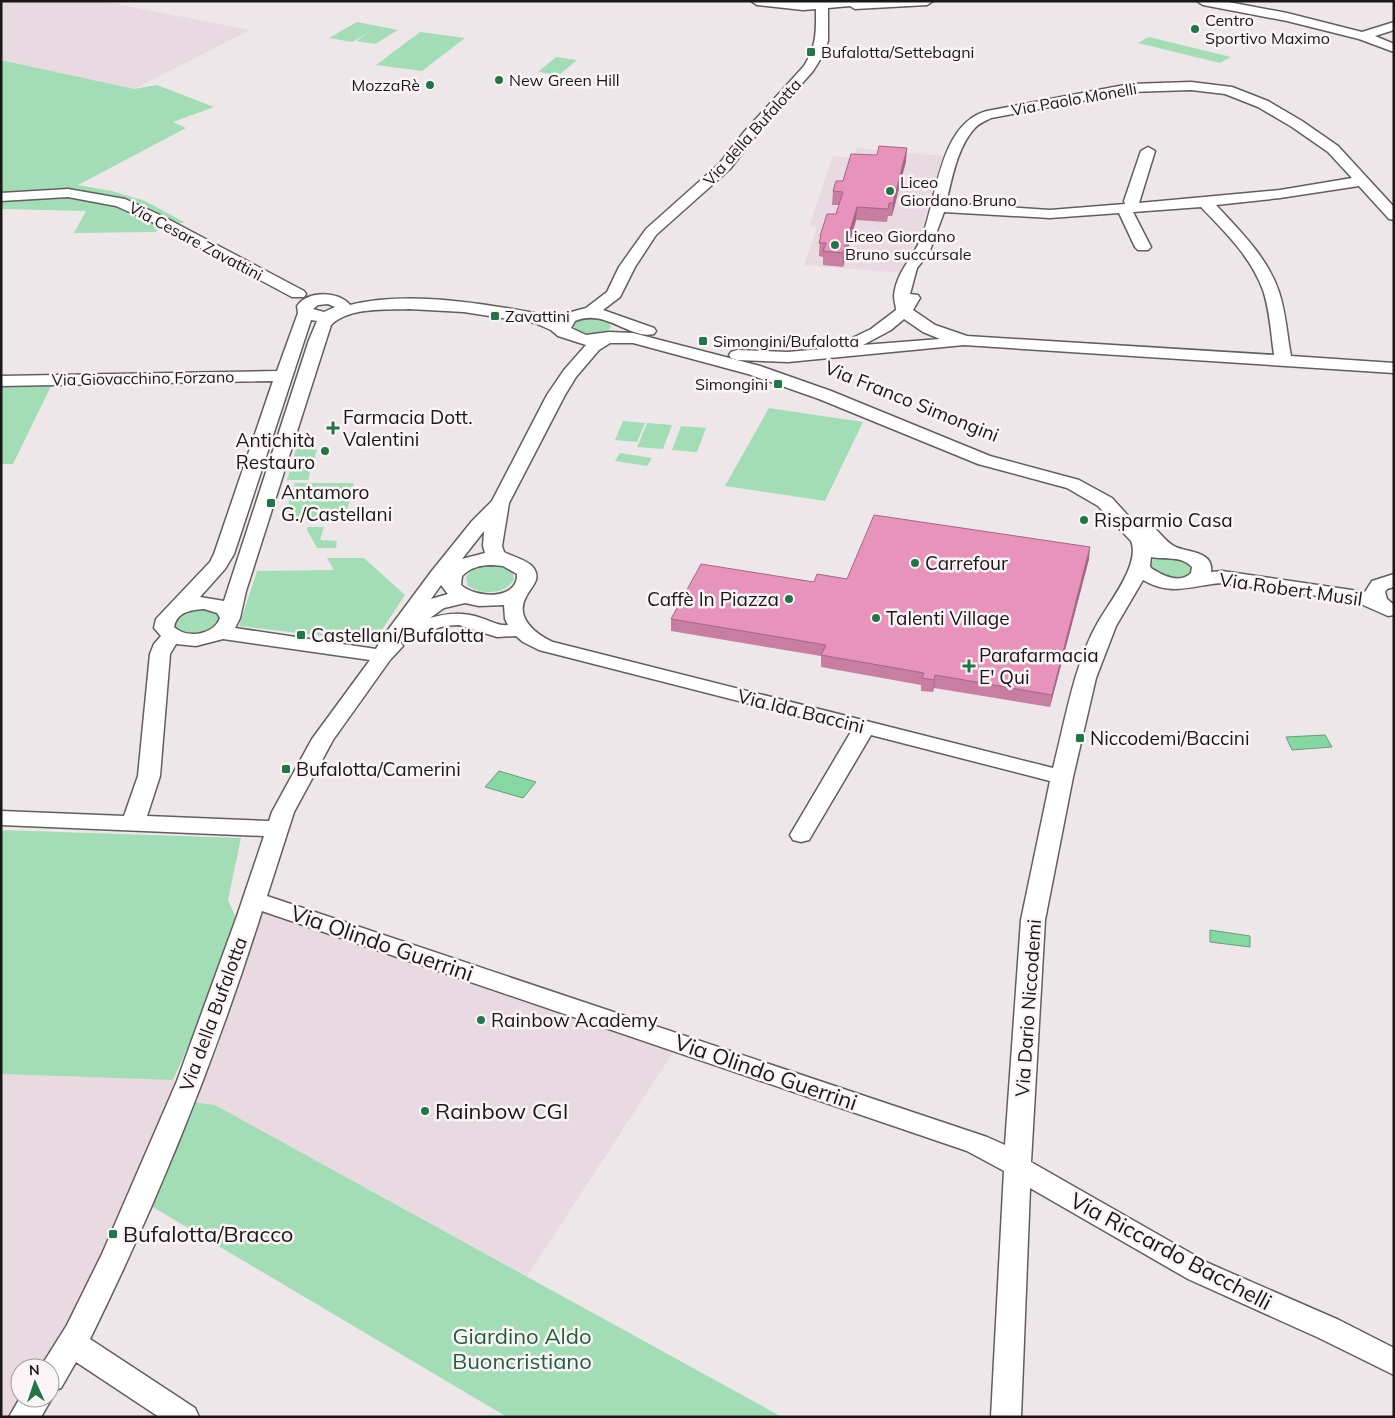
<svg xmlns="http://www.w3.org/2000/svg" width="1395" height="1418" font-family="Mulish,sans-serif">
  <rect width="100%" height="100%" fill="#eee7ea"/>
  <g fill="#e9d9e0">
    <path d="M1,1H101L250,30L134,89L1,60Z"/>
    <path d="M856,148L944,156L921,235L913,246L903,273L804,265L817,227L809,226L833,156L854,158Z"/>
    <path d="M256,906L678,1045L527,1276L215,1105L186,1100Z"/>
    <path d="M1,1074L182,1080L127,1212L49,1368H20V1398L15,1417H1Z"/>
  </g>
  <g fill="#a3ddb6">
    <path d="M357,22L398,30L375,44L356,41L373,30L352,42L329,38Z"/>
    <path d="M420,32L465,38L422,71L376,65Z"/>
    <path d="M1149,37L1231,57L1220,63L1138,43Z"/>
    <path d="M556,57L577,60L559,75L538,72Z"/>
    <path d="M1,60L134,89L157,85L214,107L173,122L186,128L78,185L112,191L145,201L184,222L155,232L74,233L86,211L1,209Z"/>
    <path d="M590,318H601L609,322L611,327C603,338 585,336 574,330V324L579,320Z"/>
    <path d="M1,386H51L13,464H1Z"/>
    <path d="M769,408L863,422L825,501L725,486Z"/>
    <path d="M623,421L645,423L637,442L615,440Z"/>
    <path d="M647,423L672,425L663,449L637,447Z"/>
    <path d="M681,426L706,428L697,452L672,450Z"/>
    <path d="M296,449H317L308,480H287Z"/>
    <path d="M620,453L652,458L647,466L615,461Z"/>
    <path d="M295,483H354L347,511H330L327,520H283Z"/>
    <path d="M308,527H324L320,540L337,541L336,548H317L307,530Z"/>
    <path d="M1157,557H1175L1189,564L1191,570C1182,586 1163,576 1151,569V562Z"/>
    <path d="M327,558H364L405,595L374,642L239,626L257,571L334,570Z"/>
    <path d="M487,565L501,566L512,571L514,579C506,595 481,595 468,586L466,578C469,569 478,567 487,565Z"/>
    <path d="M196,607L216,610L222,618C206,638 200,635 176,632L171,621L173,617Z"/>
    <path d="M1,830L241,838L228,900L236,918L204,1010L173,1080L1,1074Z"/>
    <path d="M194,1102L215,1105L782,1417H507L151,1206Z"/>
  </g>
  <g fill="#86d8a3" stroke="#669e79">
    <path d="M1325,735L1332,747L1292,750L1286,737Z"/>
    <path d="M499,771L536,782L523,798L485,787Z"/>
    <path d="M1210,930L1250,936V947L1210,942Z"/>
  </g>
  <g fill="none" stroke-linecap="round" stroke-linejoin="round">
    <g stroke="#635d60" stroke-width="3">
      <g id="minor">
        <path d="M751,1H933L927,5L855,9L850,6L828,8V41L823,55L813,71L754,138L730,169L656,235L635,267L620,297L603,310L654,328L656,331L654,334C630,340 605,308 575,321L571,328L586,335L609,332L633,333L760,366L831,391L990,456L1079,480L1112,498L1131,519C1149,512 1159,538 1174,546C1186,553 1214,550 1211,572L1222,571L1365,592L1372,581L1394,574V587L1387,589L1385,592L1387,599L1394,605V615L1388,616L1354,601L1222,583C1192,585 1172,597 1143,580L1116,626L1096,678L1073,777L1045,920L1031,1162L1208,1263L1339,1320L1394,1348V1375L1319,1338L1188,1279L1030,1188L1021,1417H991L1004,1171L967,1151L262,911C216,1057 158,1201 90,1339L195,1408L199,1417H159L76,1362L61,1388L50,1392V1368H40L67,1325L102,1254L177,1081L237,916L264,836L1,825V811L124,816L138,776L150,654L154,644L161,636L154,628L156,619L210,562L214,554L273,381L1,386V376L277,371L298,313L297,306C308,290 339,291 350,305C400,293 456,300 506,308C523,311 542,313 558,321L564,314L586,308L607,292L619,267L646,229L720,163L744,132L804,66C817,45 816,32 816,9L803,10L757,5ZM328,304L335,307L324,312L313,309L318,305ZM409,309L464,312L535,323L551,330L558,336L586,345L564,370L547,395L492,501L472,521L431,572L382,638L376,649L235,628L240,618L246,591L331,325C349,307 385,310 409,309ZM311,320L317,321L309,340L224,601L200,597L225,569L234,554ZM610,343H633L748,374L819,399L978,464L1067,488L1098,506L1131,541C1141,564 1108,604 1097,624C1074,665 1065,722 1053,768L553,642C537,635 514,618 526,597C531,586 543,579 532,566C525,559 513,557 504,552L502,546L509,503L565,395L576,377L599,350ZM484,531L483,546L485,553L462,559ZM1151,557C1165,560 1181,555 1192,567L1191,573C1180,584 1163,576 1151,568L1150,566ZM493,565L503,566L517,574C518,601 475,598 461,585L462,576C471,567 481,565 493,565ZM441,585L448,594L431,599ZM465,603L479,606L504,605L505,619L508,625C498,626 491,621 481,618C463,612 448,613 430,618L444,608ZM204,609L217,613L220,618C214,635 187,639 174,627C177,612 190,610 204,609ZM459,625L497,637L516,636L523,642L539,650L852,730L790,835L793,840L801,842L809,840L871,735L1050,781L1021,920L1005,1145L987,1137L267,896L294,812L333,740L390,660L403,646L400,642L402,639C413,642 425,633 435,629C443,626 451,625 459,625ZM223,639L370,660L312,739L272,812L269,821L147,816L160,776L170,654L176,644L196,646Z"/>
        <path d="M1197,1H1223L1287,13L1362,32L1394,22V30L1375,36L1394,44V52L1359,39L1287,21L1203,5Z"/>
        <path d="M1191,82L1232,87L1268,101L1302,121L1338,146L1394,207V220L1389,219L1359,186L1280,198L1216,205C1240,231 1268,258 1279,292C1286,313 1287,335 1291,356L1394,363V373L964,345L788,362L737,360L731,358L729,355L731,352L737,350L788,352L843,347L842,345L844,342L871,329L896,310C896,306 894,301 894,296C896,271 915,256 923,234C937,197 940,123 987,111L1130,84ZM1191,90L1225,94L1258,107L1292,127L1328,152L1352,178L1280,190L1139,203L1155,151L1148,147L1141,151L1124,201L1125,204L1050,210L946,203C952,179 957,148 974,129C978,124 985,121 991,118L1130,92ZM1201,207C1225,232 1251,257 1263,290C1270,311 1271,334 1274,355L967,336L935,325L913,310L920,298L918,295L910,294L917,268L929,253L944,212L1050,218L1119,213L1135,247L1138,250H1148L1151,247L1133,212ZM904,319L923,332L940,339L863,345L891,330Z"/>
        <path d="M68,189L125,199L162,216L304,291L306,294L304,297H292L152,222L116,206L68,197L1,201V193Z"/>
        <path d="M50,1393L52,1398L41,1417H9L20,1398H50Z"/>
      </g>
    </g>
    <use href="#minor" fill="#fff" fill-rule="evenodd"/>
  </g>
  <g fill="#c77ea1">
    <path d="M906,161L892,216H888L887,222L856,220L843,267L823,265V257L819,256L820,236L836,214L839,205H832L833,191L843,181Z"/>
    <path d="M1089,559L1050,707L934,688L933,692L921,691V685L821,667V656L671,631V619L814,582Z"/>
  </g>
  <g fill="#a26783">
    <path d="M907,148L906,161L892,216L893,203Z"/>
    <path d="M857,207L856,220L843,267V253Z"/>
    <path d="M1090,547L1089,559L1050,707L1052,695Z"/>
    <path d="M935,675L934,688L933,692L934,680Z"/>
  </g>
  <g fill="#e793bb" stroke="#a26783">
    <path d="M879,146L907,148L893,203H889L888,209L857,207L843,253L823,251L826,243H819L821,236H820L827,214H836L843,192L833,191L836,181H843L851,154L877,155Z"/>
    <path d="M874,515L1090,547L1052,695L935,675L934,680L922,678L924,673L821,655L826,645L671,619L701,564L814,582L817,574L847,579Z"/>
  </g>
  <g fill="#227547" stroke="#fbf4f7" stroke-width="2">
    <circle cx="1195" cy="29" r="5"/>
    <rect x="806" y="47" width="10" height="10" rx="2.5"/>
    <circle cx="499" cy="80" r="5"/>
    <circle cx="430" cy="85" r="5"/>
    <circle cx="890" cy="191" r="5"/>
    <circle cx="835" cy="245" r="5"/>
    <rect x="490" y="311" width="10" height="10" rx="2.5"/>
    <rect x="698" y="336" width="10" height="10" rx="2.5"/>
    <rect x="773" y="379" width="10" height="10" rx="2.5"/>
    <path d="M330.5 420.5h5v5h5v5h-5v5h-5v-5h-5v-5h5z"/>
    <circle cx="325" cy="451" r="5"/>
    <rect x="266" y="498" width="10" height="10" rx="2.5"/>
    <circle cx="1084" cy="520" r="5"/>
    <circle cx="915" cy="563" r="5"/>
    <circle cx="789" cy="599" r="5"/>
    <circle cx="876" cy="618" r="5"/>
    <rect x="296" y="630" width="10" height="10" rx="2.5"/>
    <path d="M966.5 658.5h5v5h5v5h-5v5h-5v-5h-5v-5h5z"/>
    <rect x="1075" y="733" width="10" height="10" rx="2.5"/>
    <rect x="281" y="764" width="10" height="10" rx="2.5"/>
    <circle cx="481" cy="1020" r="5"/>
    <circle cx="425" cy="1111" r="5"/>
    <rect x="108" y="1229" width="10" height="10" rx="2.5"/>
  </g>
  <g text-anchor="middle" stroke-width="5" stroke-linejoin="round" paint-order="stroke">
    <g font-size="16" fill="#1a1718" stroke="#fbf4f7" text-anchor="start">
      <text x="1205" y="26">Centro<tspan x="1205" dy="18">Sportivo Maximo</tspan></text>
      <text x="821" y="58">Bufalotta/Settebagni</text>
      <text x="509" y="86">New Green Hill</text>
      <text x="420" y="91" text-anchor="end">MozzaRè</text>
      <text x="900" y="188">Liceo<tspan x="900" dy="18">Giordano Bruno</tspan></text>
      <text x="845" y="242">Liceo Giordano<tspan x="845" dy="18">Bruno succursale</tspan></text>
      <text x="505" y="322">Zavattini</text>
      <text x="713" y="347">Simongini/Bufalotta</text>
      <text x="768" y="390" text-anchor="end">Simongini</text>
    </g>
    <g font-size="16" fill="#1a1718" stroke="#fbf4f7">
      <text transform="translate(1074 99) rotate(-10)" y="6">Via Paolo Monelli</text>
      <text transform="translate(752 132) rotate(-48)" y="6">Via della Bufalotta</text>
      <text transform="translate(196 241) rotate(28)" y="6">Via Cesare Zavattini</text>
      <text transform="translate(143 378) rotate(-1)" y="6">Via Giovacchino Forzano</text>
    </g>
    <g font-size="19" fill="#1a1718" stroke="#fbf4f7">
      <text transform="translate(912 401) rotate(22)" y="7">Via Franco Simongini</text>
      <text transform="translate(1291 589) rotate(8)" y="7">Via Robert Musil</text>
      <text transform="translate(801 711) rotate(14)" y="7">Via Ida Baccini</text>
      <text transform="translate(1028 1008) rotate(-86)" y="7">Via Dario Niccodemi</text>
      <text transform="translate(213 1014) rotate(-70)" y="7">Via della Bufalotta</text>
    </g>
    <g font-size="19" fill="#1a1718" stroke="#fbf4f7" text-anchor="start">
      <text x="343" y="424">Farmacia Dott.<tspan x="343" dy="22">Valentini</tspan></text>
      <text x="315" y="447" text-anchor="end">Antichità<tspan x="315" dy="22">Restauro</tspan></text>
      <text x="281" y="499">Antamoro<tspan x="281" dy="22">G./Castellani</tspan></text>
      <text x="1094" y="527">Risparmio Casa</text>
      <text x="925" y="570">Carrefour</text>
      <text x="779" y="606" text-anchor="end">Caffè In Piazza</text>
      <text x="886" y="625">Talenti Village</text>
      <text x="311" y="642">Castellani/Bufalotta</text>
      <text x="979" y="662">Parafarmacia<tspan x="979" dy="22">E' Qui</tspan></text>
      <text x="1090" y="745">Niccodemi/Baccini</text>
      <text x="296" y="776">Bufalotta/Camerini</text>
      <text x="491" y="1027">Rainbow Academy</text>
    </g>
    <g font-size="22" fill="#1a1718" stroke="#fbf4f7">
      <text transform="translate(382 943) rotate(19)" y="8">Via Olindo Guerrini</text>
      <text transform="translate(766 1072) rotate(19)" y="8">Via Olindo Guerrini</text>
      <text transform="translate(1171 1251) rotate(28)" y="8">Via Riccardo Bacchelli</text>
    </g>
    <g font-size="22" fill="#1a1718" stroke="#fbf4f7" text-anchor="start">
      <text x="435" y="1119">Rainbow CGI</text>
      <text x="123" y="1242">Bufalotta/Bracco</text>
    </g>
    <g font-size="22" fill="#245f3c" stroke="#fbf4f7">
      <text x="522" y="1344">Giardino Aldo<tspan x="522" dy="25">Buoncristiano</tspan></text>
    </g>
  </g>
  <rect width="1395" height="1418" fill="none" stroke="#1a1718" stroke-width="5"/>
  <g transform="translate(35 1383) rotate(357)"><circle r="24" fill="#fbf4f7" stroke="#a19c9e"/>
  <path d="M0-4L9 19L0 12L-9 19Z" fill="#227547"/>
  <text y="-8" font-size="14" font-weight="bold" text-anchor="middle" fill="#1a1718">N</text>
  </g>
</svg>
